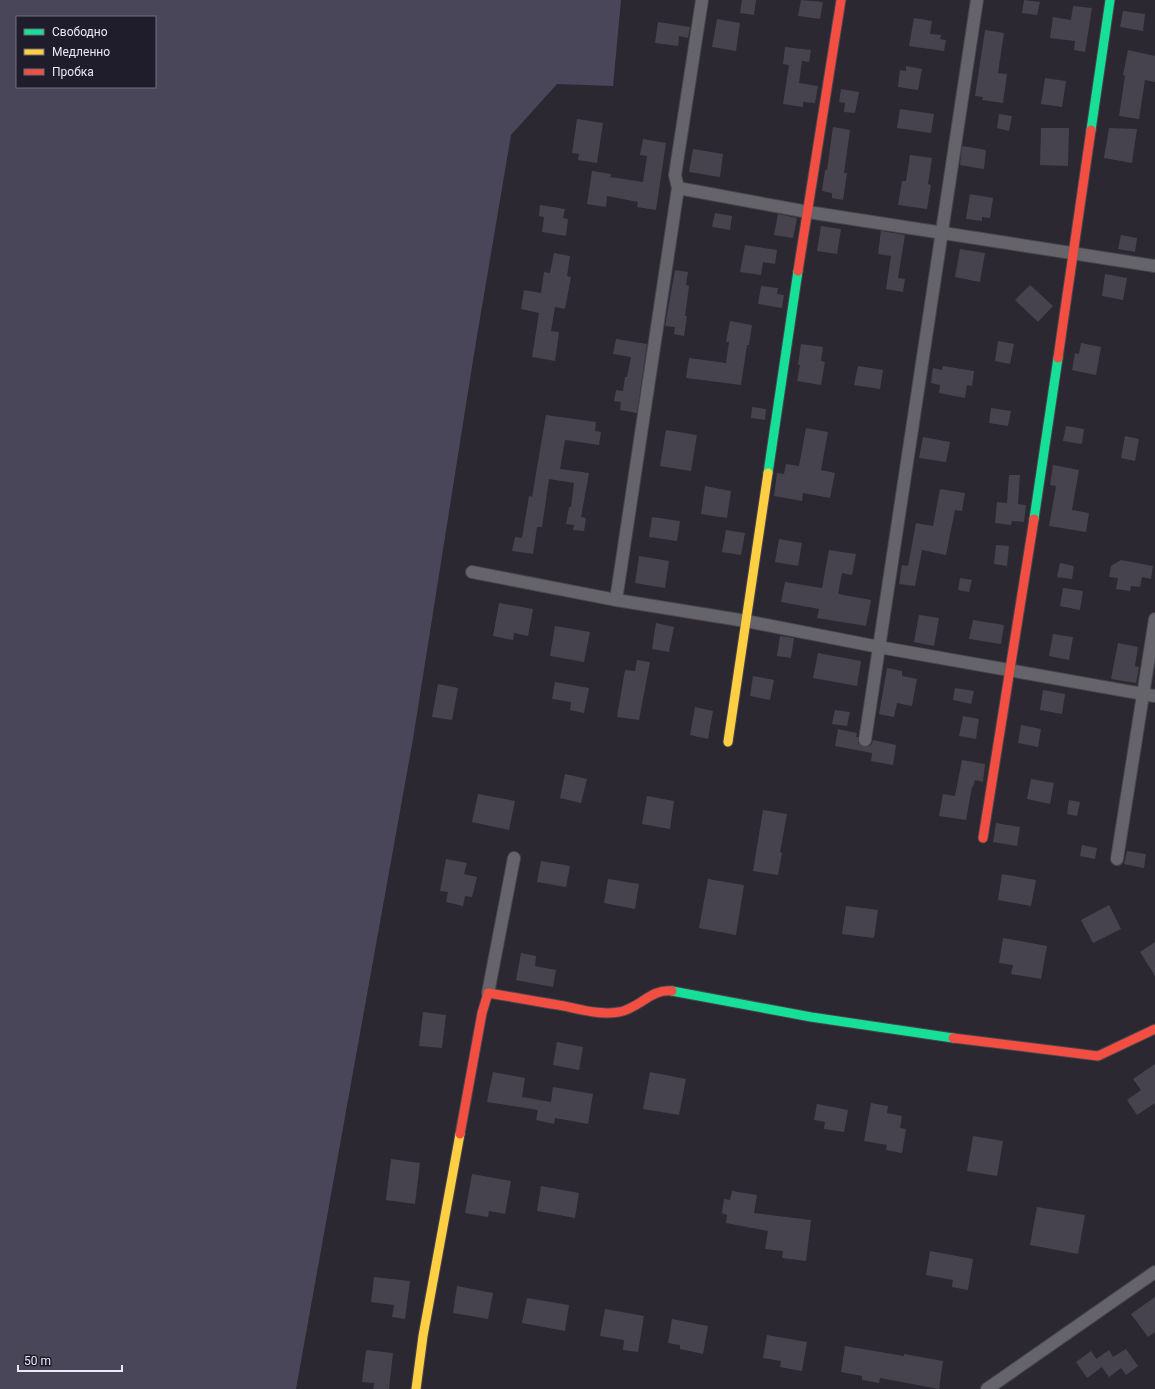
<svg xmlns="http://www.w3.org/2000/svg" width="1155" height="1389" font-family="Roboto,sans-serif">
  <rect width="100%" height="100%" fill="#2b2832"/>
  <path fill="#4a4659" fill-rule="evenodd" d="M0,0H621L613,86L557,84L511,135L474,354L413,739L296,1389H0ZM17,17H155V87H17Z"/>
  <g fill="#46434f">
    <path d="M742,0H756L754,15L740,13Z"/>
    <path d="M801,0L823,2L820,19L798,16Z"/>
    <path d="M1024,0L1040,2L1037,15L1022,13Z"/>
    <path d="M1073,6L1092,8L1085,52L1074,50L1075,41L1050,38L1053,17L1071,20Z"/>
    <path d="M1123,11L1145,14L1143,31L1120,27Z"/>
    <path d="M914,18L932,21L930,34L941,35L940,39L946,40L944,51L909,46Z"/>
    <path d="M717,19L740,23L736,51L712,47Z"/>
    <path d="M658,22L690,27L688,38L679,36L678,46L655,43Z"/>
    <path d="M985,30L1004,33L998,73L1007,74L1003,103L982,100L983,97L975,96Z"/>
    <path d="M785,47L811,50L809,62L802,61L799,83L818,86L815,103L803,102V107L783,104L789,65L783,64Z"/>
    <path d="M1128,50L1155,56V82L1145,80L1139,119L1119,116L1125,76L1123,75Z"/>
    <path d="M906,66L922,69L918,90L898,87L900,70L906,71Z"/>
    <path d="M1045,78L1066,81L1062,107L1041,104Z"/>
    <path d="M841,89L859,92L855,113L844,112L845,103L839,102Z"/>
    <path d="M900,109L934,114L931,133L897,128Z"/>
    <path d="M999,114L1012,116L1009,131L997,128Z"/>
    <path d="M577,119L603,123L597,163L578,160L579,154L572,153Z"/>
    <path d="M833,127L850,130L844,173H847L843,200L832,198V193L822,191L825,170H827Z"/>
    <path d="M1041,128H1069L1068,166L1040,165Z"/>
    <path d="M1109,128L1137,129L1132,163L1104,158Z"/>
    <path d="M643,139L666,143L656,210L637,207L638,202L607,196L606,207L587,204L592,171L611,174L610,177L643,182L647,156L640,155Z"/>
    <path d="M962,146L986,150L984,169L960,165Z"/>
    <path d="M693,149L723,154L720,177L689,172Z"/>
    <path d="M910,155L932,158L928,184L931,185L927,209L898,205L902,181H906Z"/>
    <path d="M970,194L993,198L990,218L982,217V221L966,219Z"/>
    <path d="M540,205L565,209L563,218L568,219L566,236L542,232L544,217L539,216Z"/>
    <path d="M715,213L732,216L730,230L712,227Z"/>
    <path d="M778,214L797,218L793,238L774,235Z"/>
    <path d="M821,226L841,229L837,254L817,251Z"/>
    <path d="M881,231L905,235L898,278L905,279L903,292L886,289L891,256L878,254Z"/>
    <path d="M1121,235L1137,238L1135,252L1118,249Z"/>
    <path d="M745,245L777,250L775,264L763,262L761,275L740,272Z"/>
    <path d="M960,249L985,253L980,282L955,277Z"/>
    <path d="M554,253L570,256L567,276L571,277L565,309L555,307L551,331L559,332L555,361L532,357L539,313L521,309L524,290L541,293L544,272L550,273Z"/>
    <path d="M675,270L688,272L686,285L689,286L685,316H687L684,336L674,334L675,327L665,326Z"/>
    <path d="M1105,274L1127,278L1123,300L1102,296Z"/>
    <path d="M1030,285L1053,306L1038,322L1015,300Z"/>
    <path d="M761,286L778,288L777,294L784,295L782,308L758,304Z"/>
    <path d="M730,321L752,325L749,345H747L741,385L686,378L689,358L726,363L729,342H726Z"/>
    <path d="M616,339L647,344L637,413L620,410L621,402L614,401L616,390L623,391L625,377H627L631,357L613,354Z"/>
    <path d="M998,341L1014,344L1010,364L995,361Z"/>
    <path d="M1081,343L1101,347L1096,375L1072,370L1075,353L1079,354Z"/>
    <path d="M801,344L823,347L821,361L825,362L821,385L797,381L800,365H798Z"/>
    <path d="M858,366L883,370L880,389L854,385Z"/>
    <path d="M943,366L974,371L972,386L967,385L965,398L939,393L940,385L931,383L933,368L942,370Z"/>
    <path d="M752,407L766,409L765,420L751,418Z"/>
    <path d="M991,408L1011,411L1008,426L989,423Z"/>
    <path d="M546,415L596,422L595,431L601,432L599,445L565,440L560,469L589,473L581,517L586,518L584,531L573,530L574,525L566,524L569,507H571L574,483L549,479L542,527H537L533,554L512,551L515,537L522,538L529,496L532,497Z"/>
    <path d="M1066,426L1084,429L1082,444L1063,441Z"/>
    <path d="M806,428L828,432L821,470L835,473L830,498L803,493L802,501L774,496L777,473L784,474L786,464L799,466Z"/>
    <path d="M666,430L697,435L691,471L660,466Z"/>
    <path d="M1125,436L1139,439L1135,461L1121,458Z"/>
    <path d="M923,437L950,442L946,462L919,458Z"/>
    <path d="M1053,465L1079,470L1072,510L1089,513L1086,532L1049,526L1056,486L1050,485Z"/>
    <path d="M1009,475H1020L1018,504L1026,505L1024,522L1012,521L1011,525L995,523L997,502L1007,503Z"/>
    <path d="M705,486L731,491L727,518L701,514Z"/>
    <path d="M940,489L965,493L962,511L955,510L946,555L922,550L915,586L899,584L902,565L908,566L916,523L933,526Z"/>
    <path d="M652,517L680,521L677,541L649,537Z"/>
    <path d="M726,530L745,533L741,555L722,552Z"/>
    <path d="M779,539L802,543L798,566L775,562Z"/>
    <path d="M996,545L1009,546L1007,566L994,564Z"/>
    <path d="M829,550L856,554L852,575L842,573L838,594L871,600L866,626L817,618L819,609L781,602L785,582L822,588Z"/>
    <path d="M639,556L669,561L665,588L635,583Z"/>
    <path d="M1121,560L1153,566L1151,579L1142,577L1140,587L1131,586L1130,591L1116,589L1118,578L1109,577L1111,566Z"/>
    <path d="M1060,563L1074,566L1072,579L1057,577Z"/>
    <path d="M960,578L972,580L969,592L958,590Z"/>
    <path d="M1063,588L1083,591L1080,610L1060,606Z"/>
    <path d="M499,603L533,609L528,636L514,633L513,640L493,636Z"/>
    <path d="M919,615L939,618L934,646L914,642Z"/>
    <path d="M973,620L1004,625L1001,644L969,639Z"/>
    <path d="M656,623L674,627L669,652L652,649Z"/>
    <path d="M555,626L590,632L584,662L550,656Z"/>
    <path d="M1053,634L1073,637L1069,660L1049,656Z"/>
    <path d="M780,636L794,638L791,658L777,656Z"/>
    <path d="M1118,643L1138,647L1135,666L1139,667L1136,683L1111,679Z"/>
    <path d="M818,653L861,661L857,686L813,678Z"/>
    <path d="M637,660L650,662L639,720L617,717L625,670L635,671Z"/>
    <path d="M887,668L902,671V676L917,679L912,706L897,703L894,717L879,714Z"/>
    <path d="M753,676L774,680L770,700L750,696Z"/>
    <path d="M555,682L589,688L584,713L570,710L571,702L552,699Z"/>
    <path d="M438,684L458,688L452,720L432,717Z"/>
    <path d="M955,688L974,691L971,704L953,700Z"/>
    <path d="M1043,690L1065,694L1062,714L1040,710Z"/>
    <path d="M695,707L713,711L708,739L690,735Z"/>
    <path d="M835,710L850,712L847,726L832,724Z"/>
    <path d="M963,716L979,719L976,739L959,736Z"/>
    <path d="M1021,725L1041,729L1038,747L1018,743Z"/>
    <path d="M838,729L857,733L856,737H858V743L864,747H867L871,745L873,740L896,745L893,765L871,761L872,753L835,746Z"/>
    <path d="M962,760L985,764L983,782L975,780L973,787H972L966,820L939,816L943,794L955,796Z"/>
    <path d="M565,774L587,779L581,803L560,798Z"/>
    <path d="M1031,779L1054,783L1050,804L1027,799Z"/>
    <path d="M478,794L515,801L509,830L472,822Z"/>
    <path d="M647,796L674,801L670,829L642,824Z"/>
    <path d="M1069,800L1080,802L1077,816L1067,814Z"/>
    <path d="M763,810L787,814L780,852L782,853L778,875L753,871Z"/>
    <path d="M996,823L1020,827L1017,846L993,842Z"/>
    <path d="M1082,845L1097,848L1095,859L1080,856Z"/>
    <path d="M1127,851L1146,854L1144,868L1124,864Z"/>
    <path d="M446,859L467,863L464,874L477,877L472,897L465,896L463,906L446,902L448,892L440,891Z"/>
    <path d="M541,861L570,866L566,887L537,882Z"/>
    <path d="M1002,874L1036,880L1031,906L998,900Z"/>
    <path d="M608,879L639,884L635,909L604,903Z"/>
    <path d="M708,879L744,885L736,935L699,928Z"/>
    <path d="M1109,905L1121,929L1093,943L1081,920Z"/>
    <path d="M846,906L878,910L874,938L842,934Z"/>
    <path d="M1003,938L1047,946L1041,979L1011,974L1013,965L999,963Z"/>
    <path d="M1155,942V976L1140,952Z"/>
    <path d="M521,953L536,956L535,966L556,970L553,987L516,980Z"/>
    <path d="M423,1012L446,1015L442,1048L419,1046Z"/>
    <path d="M557,1042L583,1047L579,1070L553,1065Z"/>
    <path d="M1155,1064V1103L1137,1115L1127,1100L1141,1090L1133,1079Z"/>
    <path d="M493,1072L525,1078L522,1097L551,1102L553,1087L593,1094L588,1124L555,1118L554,1124L536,1120L538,1110L487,1102Z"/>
    <path d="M650,1072L686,1079L679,1115L643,1109Z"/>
    <path d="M871,1103L888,1106L887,1113L902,1116L900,1128L906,1129L902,1153L886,1150L887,1145L864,1141Z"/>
    <path d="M817,1104L848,1110L844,1132L824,1129L825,1122L814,1120Z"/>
    <path d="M973,1136L1003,1141L997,1176L967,1171Z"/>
    <path d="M391,1159L420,1163L415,1204L386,1200Z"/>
    <path d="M472,1174L511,1181L505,1214L489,1211L488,1217L465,1213Z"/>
    <path d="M541,1186L579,1193L575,1218L537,1211Z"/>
    <path d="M732,1191L757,1195L754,1213L811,1220L806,1261L782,1258L783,1251L765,1249L768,1231L726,1223L727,1215L722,1213L724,1199L730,1200Z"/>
    <path d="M1037,1207L1085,1215L1078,1254L1030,1245Z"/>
    <path d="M930,1251L973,1259L968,1290L952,1287L953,1280L926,1275Z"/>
    <path d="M374,1277L410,1281L405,1319L392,1317L394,1305L371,1302Z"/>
    <path d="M457,1286L493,1293L488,1319L453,1313Z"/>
    <path d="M1155,1297V1332L1148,1337L1131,1314Z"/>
    <path d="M527,1298L569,1305L565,1331L522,1323Z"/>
    <path d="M605,1309L644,1316L638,1352L623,1350L624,1340L600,1336Z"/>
    <path d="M672,1319L708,1326L703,1354L680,1349V1345L668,1343Z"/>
    <path d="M767,1335L807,1342L802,1371L780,1367L781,1361L763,1358Z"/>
    <path d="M845,1346L904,1356V1354L943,1361L939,1389L880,1378L879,1383L862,1380V1376L841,1372Z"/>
    <path d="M1126,1349L1138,1366L1126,1375L1121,1368L1109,1377L1096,1359L1109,1350L1113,1357Z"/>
    <path d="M366,1350L393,1353L389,1389H373L374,1383L362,1382Z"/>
    <path d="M1091,1351L1102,1367L1087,1378L1076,1362Z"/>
  </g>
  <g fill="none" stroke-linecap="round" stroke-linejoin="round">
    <g stroke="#47454d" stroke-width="14">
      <g id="street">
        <path d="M678,188L808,212L1155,266"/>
        <path d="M472,572L616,600L746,621L879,647L1155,696"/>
        <path d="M616,600L678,188L675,175L702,0"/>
        <path d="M865,740L977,0"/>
        <path d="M1117,859L1155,619"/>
        <path d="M488,993L514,858"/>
        <path d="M987,1389L1155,1272"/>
      </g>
    </g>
    <g stroke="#47454d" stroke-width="11">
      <g id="fast">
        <path d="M1091,130L1110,0"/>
        <path d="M768,473L798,271"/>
        <path d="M1034,519L1058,358"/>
        <path d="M672,991L811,1017L953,1038"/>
      </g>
    </g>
    <g stroke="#47454d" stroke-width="11">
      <g id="slow">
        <path d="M728,742L768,473"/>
        <path d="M416,1389L423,1336L460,1134"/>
      </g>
    </g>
    <g stroke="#47454d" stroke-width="11">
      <g id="jam">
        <path d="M798,271L841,0"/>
        <path d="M1058,358L1091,130"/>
        <path d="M983,838L1034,519"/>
        <path d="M953,1038L1098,1056L1155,1029"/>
        <path d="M460,1134L482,1013L488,993C513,997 539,1002 564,1006C581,1010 601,1015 619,1012C639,1009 651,988 672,991"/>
      </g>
    </g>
    <use href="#street" stroke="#65646a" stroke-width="12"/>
    <use href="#fast" stroke="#16e098" stroke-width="9"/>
    <use href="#slow" stroke="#ffcf43" stroke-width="9"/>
    <use href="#jam" stroke="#f24e42" stroke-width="9"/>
  </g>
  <rect x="16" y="16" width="140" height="72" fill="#1f1c2b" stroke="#716e7b"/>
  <rect x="24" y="29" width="20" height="6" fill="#16e098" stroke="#716e7b"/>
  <text x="52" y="36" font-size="12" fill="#ebe9f4">Свободно</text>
  <rect x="24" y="49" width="20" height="6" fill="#ffcf43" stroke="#716e7b"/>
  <text x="52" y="56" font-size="12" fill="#ebe9f4">Медленно</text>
  <rect x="24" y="69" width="20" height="6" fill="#f24e42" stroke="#716e7b"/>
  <text x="52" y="76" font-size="12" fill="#ebe9f4">Пробка</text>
  <path d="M18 1365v6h104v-6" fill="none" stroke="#ebe9f4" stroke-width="2"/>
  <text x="24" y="1365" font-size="12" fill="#ebe9f4" stroke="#1f1c2b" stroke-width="3" paint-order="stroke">50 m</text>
</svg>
